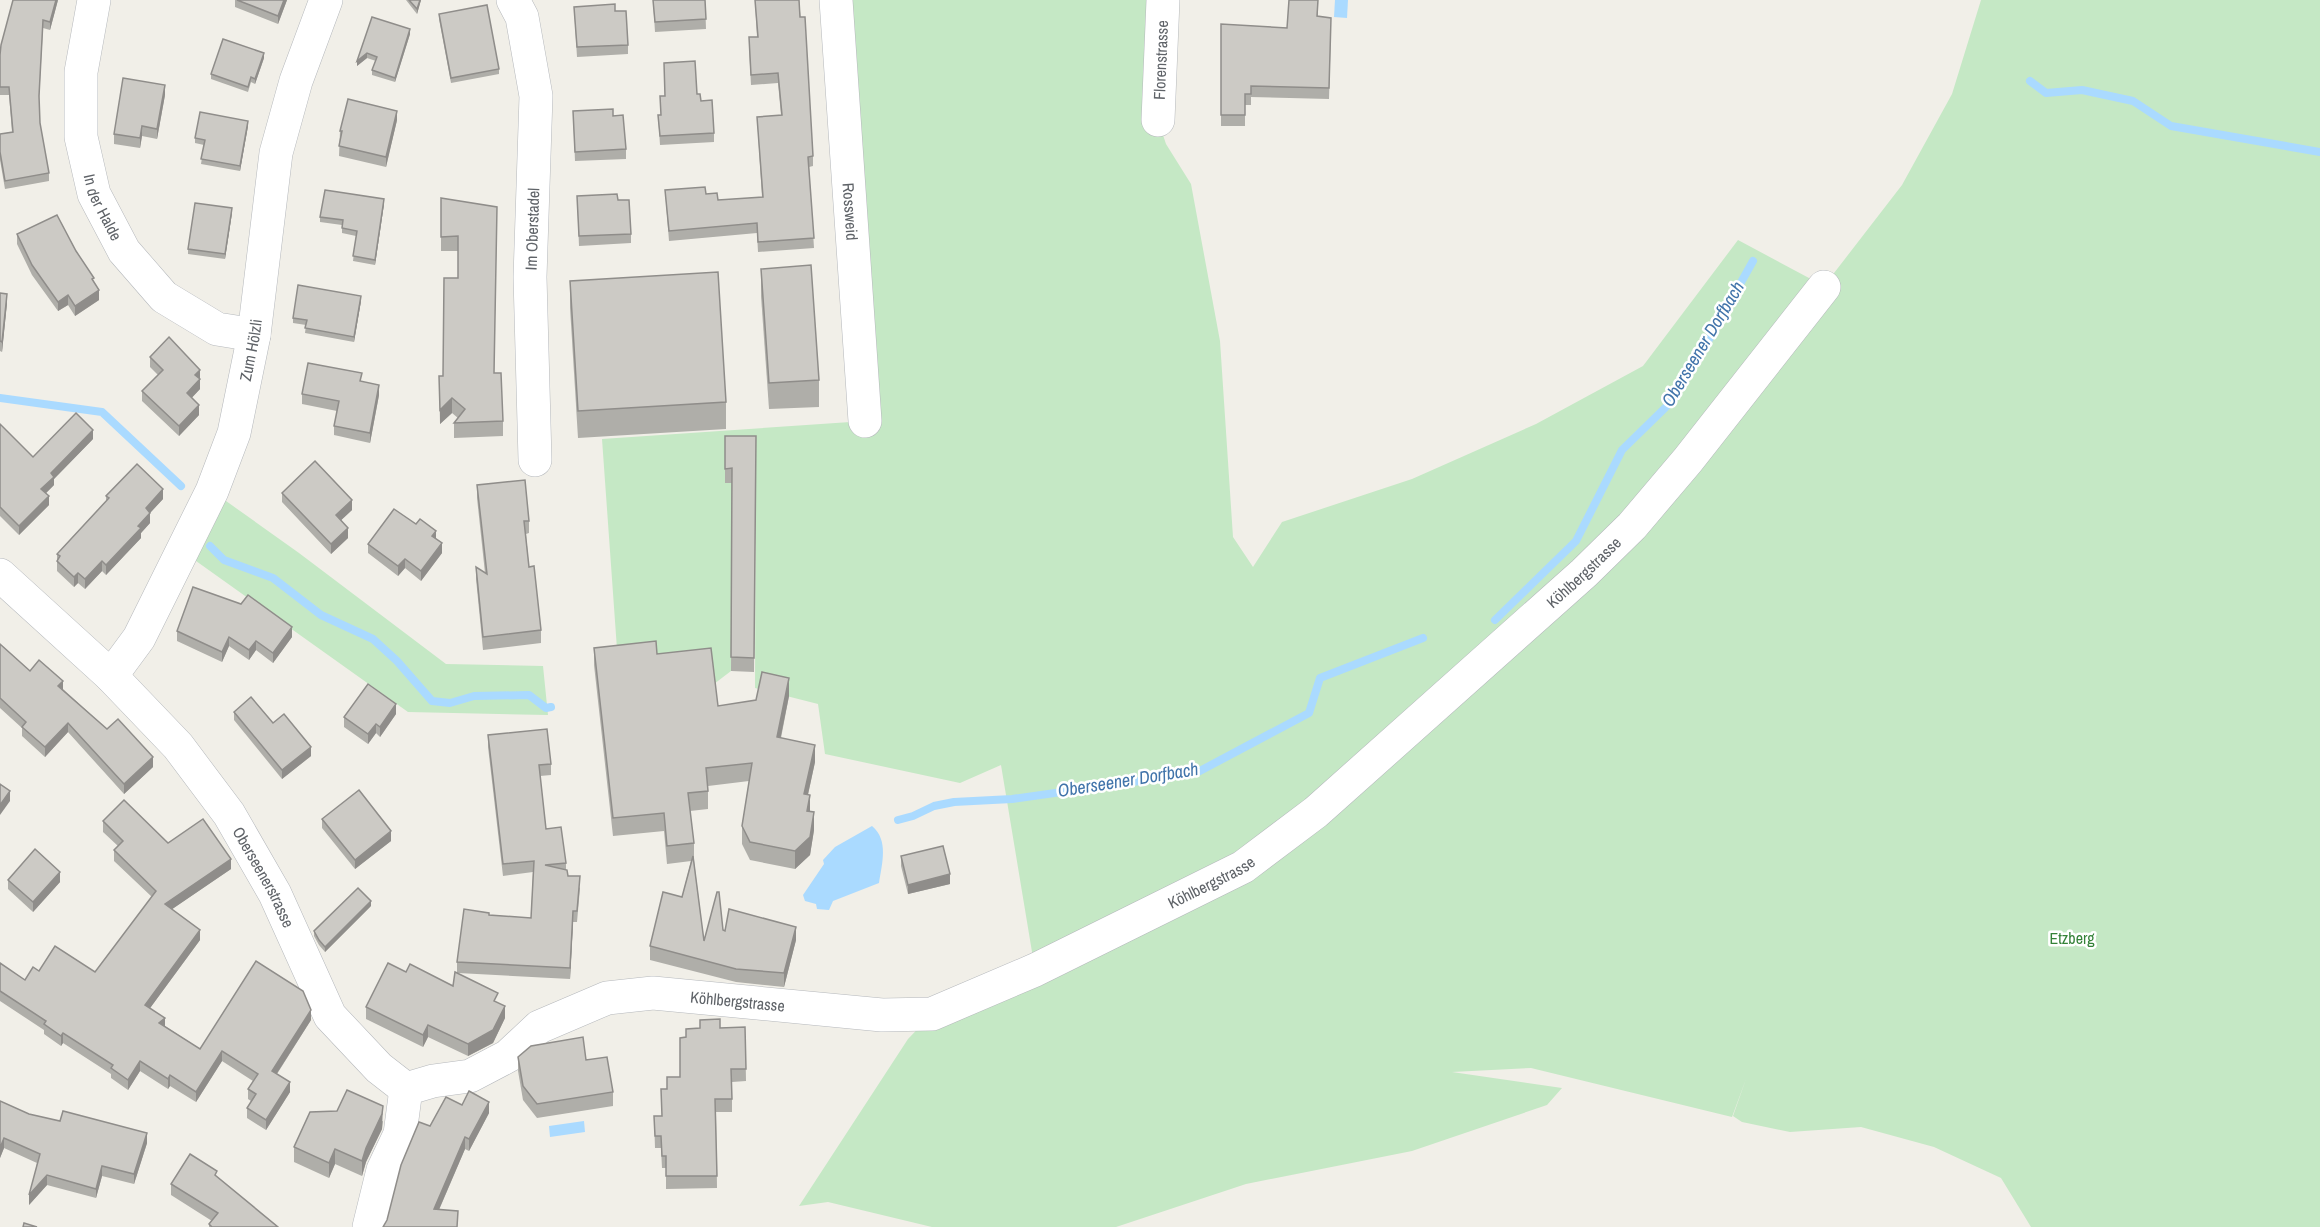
<svg xmlns="http://www.w3.org/2000/svg" width="2320" height="1227" font-family="'Archivo Narrow',sans-serif">
  <rect width="100%" height="100%" fill="#f1efe8"/>
  <g fill="#c5e8c5">
    <path d="M836,0H1163L1158,120L1166,144L1191,184L1220,341L1233,537L1253,567L1282,522L1412,479L1536,424L1643,366L1738,240L1824,286L1902,185L1952,94L1981,0H2320V1227H2031L2001,1178L1934,1147L1861,1127L1790,1132L1742,1122L1733,1116L1746,1079L1732,1117L1531,1068L1452,1072L1562,1088L1547,1105L1412,1151L1246,1184L1116,1227H932L828,1202L799,1206L908,1039L932,1014L1035,970L1001,765L960,783L825,754L818,704L755,688L756,451H725V483H732L731,671L714,684L618,663L602,439L865,421Z"/>
    <path d="M212,491L299,553L446,664L543,666L548,715L408,712L182,551Z"/>
  </g>
  <g fill="#aadaff">
    <path d="M1335,0H1348L1347,18L1334,17Z"/>
    <path d="M872,826C889,840 882,864 879,883L833,901L829,910L817,909L816,904L805,901L803,895L824,864L823,860L835,847Z"/>
    <path d="M584,1121L585,1132L550,1137L549,1126Z"/>
  </g>
  <g fill="none" stroke-linecap="round" stroke-linejoin="round">
    <g stroke="#aadaff" stroke-width="8">
      <path d="M2030,81L2046,93L2082,90L2133,101L2171,126L2320,152"/>
      <path d="M0,398L102,412L181,486"/>
      <path d="M210,546L224,560L273,578L321,615L373,639L397,661L432,701L450,703L474,696L529,695L546,708L551,707"/>
      <path d="M1495,620L1576,541L1622,450L1667,406L1698,359L1753,261"/>
      <path d="M898,820L913,816L934,806L954,802L1012,799L1196,773L1309,713L1320,678L1423,638"/>
    </g>
    <g stroke="#b5b8bc" stroke-width="34">
      <g id="minor">
        <path id="s1" d="M94,0L81,72V137L94,194L124,251L164,297L217,329L254,335"/>
        <path d="M513,0L522,17L536,96L530,277L535,460"/>
        <path id="s2" d="M836,0L865,421"/>
        <path id="s3" d="M1158,120L1163,0"/>
        <path id="s4" d="M0,575L111,676L178,746L229,814L275,894L330,1016L379,1068L406,1089"/>
        <path id="s5" d="M111,676L139,638L212,491L234,433L254,335L276,153L296,81L326,0"/>
        <path id="s6" d="M406,1089L433,1081L470,1076L508,1056L539,1027L607,998L653,993L882,1015L932,1014L1035,970L1243,867L1316,812L1584,573L1632,526L1688,460L1824,287"/>
        <path d="M369,1227L383,1170L400,1134L406,1089"/>
      </g>
    </g>
    <use href="#minor" stroke="#fff" stroke-width="33"/>
  </g>
  <g fill="#afaea9">
    <path d="M58,0L50,30L43,28L39,100L40,123L49,173V181L5,189L0,160V134L12,132L9,95H0V55Z"/>
    <path d="M235,0H287L278,24L235,7Z"/>
    <path d="M406,0H421L417,14Z"/>
    <path d="M653,0H705L706,29L655,32Z"/>
    <path d="M755,0H799L813,156V166L809,167L814,248L758,252L757,233L669,241L665,190L706,194L718,200L762,197L757,117L781,115L778,83L751,85L749,47L757,37Z"/>
    <path d="M1284,0H1318V16L1331,29L1329,99L1251,97V105H1245V126H1221V24L1287,28L1289,0Z"/>
    <path d="M574,7L615,11L628,45V54L577,57Z"/>
    <path d="M439,14L499,69V74L451,83L439,19Z"/>
    <path d="M372,17L410,34L395,82L372,75V70L376,61L367,58L357,66Z"/>
    <path d="M264,58L255,84L251,82L248,92L211,79V74Z"/>
    <path d="M664,72L697,94L701,101L714,133V142L660,145L658,115H661L660,96H665Z"/>
    <path d="M165,95L157,139L142,136L140,148L114,144V134Z"/>
    <path d="M573,111L613,116L626,149V159L575,161Z"/>
    <path d="M397,120L386,167L339,156L340,131Z"/>
    <path d="M248,126L240,171L201,164L204,145L195,143V138Z"/>
    <path d="M577,196L618,200L631,234V243L579,246Z"/>
    <path d="M441,198L497,207L494,373L503,421V436L454,438V423L458,418L452,413L440,424L439,376H443L458,278V251H441Z"/>
    <path d="M384,204L375,265L353,261L356,236L342,233V225L320,222V217Z"/>
    <path d="M232,213L225,259L188,254V249Z"/>
    <path d="M17,234L76,251L94,282L99,300L75,316L68,305L58,311L32,275L17,244Z"/>
    <path d="M761,269L819,380V407L769,409L761,296Z"/>
    <path d="M570,281L726,402V429L578,438L570,308Z"/>
    <path d="M0,293L7,303L2,352L0,351Z"/>
    <path d="M361,301L354,342L305,333L306,325L293,323V318Z"/>
    <path d="M150,357L200,370V389L191,398L199,415L179,436L142,401V391L158,375L150,367Z"/>
    <path d="M362,382L379,395L370,443L334,435V426L337,411L302,404V394Z"/>
    <path d="M0,424L33,457L93,439L54,479V485L46,493L49,505L19,535L0,516Z"/>
    <path d="M725,436H756L754,672L731,671L732,483H725Z"/>
    <path d="M477,485L529,521V533L526,534L529,567L541,630V643L483,650L476,579V567L485,573L477,498Z"/>
    <path d="M282,493L352,510L341,520L348,538L331,554L282,502Z"/>
    <path d="M106,496L163,499L150,513V523L141,533V538L106,575L102,571L85,589L78,583L74,587L57,571V554L106,501Z"/>
    <path d="M436,540L442,553L421,581L405,568L398,576L368,553V544Z"/>
    <path d="M177,631L292,637L273,663L256,650L249,660L229,646L222,662L177,641Z"/>
    <path d="M0,644L30,671L63,689L107,729L153,767L124,794L68,732L45,757L22,736V728L0,708Z"/>
    <path d="M594,648L657,654L718,706L789,696L781,738L815,762L808,795L810,811L814,830L810,855L795,869L750,860L742,844V826L749,781L708,786V809L690,811L694,843V861L704,941L723,930L796,940L784,987L736,982L650,960V946L682,897L691,861L667,864L664,831L613,836L594,665Z"/>
    <path d="M234,712L273,723L311,756L282,779L234,720Z"/>
    <path d="M396,714L380,737L376,733L368,744L344,727V717Z"/>
    <path d="M488,735L551,764V775L540,776L546,829L566,863V870L568,876L580,888L577,922H573L570,979L458,973L498,1003L505,1018L493,1043L468,1056L428,1037L423,1047L366,1019V1007L406,972L453,986L457,973V962L489,915L531,918L533,872L503,876L488,747Z"/>
    <path d="M322,819L391,841L355,869L322,828Z"/>
    <path d="M103,821L168,843L231,869L172,909L200,940L150,1008L165,1026L200,1049L311,1020L277,1074L290,1092L266,1130L247,1118V1108L251,1101L248,1099V1089L253,1081L222,1061L196,1102L170,1086L168,1089L140,1071L128,1090L111,1078V1074L63,1043L61,1046L44,1034V1030L0,1001V963L25,980L39,971L95,972L152,897L114,861V850L118,846L103,832Z"/>
    <path d="M901,856L950,884L908,894L901,866Z"/>
    <path d="M8,880L60,882L33,912L8,889Z"/>
    <path d="M371,906L325,952L319,945L314,936V931Z"/>
    <path d="M745,1027L746,1081L732,1082V1112H716L717,1188L666,1189V1168H662L661,1148H655L654,1116H662L667,1089L680,1077L686,1037L720,1028Z"/>
    <path d="M518,1057L586,1060L613,1092V1106L537,1118L523,1100L518,1071Z"/>
    <path d="M0,1101L29,1114L147,1143L134,1184L102,1176L96,1198L47,1185L29,1205L37,1163L4,1148L0,1158Z"/>
    <path d="M462,1105L489,1113L469,1151L465,1149L439,1210L387,1220L430,1126Z"/>
    <path d="M383,1121L382,1129L366,1162L362,1176L335,1164L329,1178L294,1162V1147Z"/>
    <path d="M217,1177L278,1227H209V1224L212,1221L171,1195V1184Z"/>
  </g>
  <g fill="#8f8d8a">
    <path d="M56,0H58L50,30V22Z"/>
    <path d="M284,0H287L278,24V16Z"/>
    <path d="M420,0H421L417,14V9Z"/>
    <path d="M410,29V34L395,82V78Z"/>
    <path d="M264,53V58L255,84V79Z"/>
    <path d="M367,53V58L357,66V61Z"/>
    <path d="M165,85V95L157,139V129Z"/>
    <path d="M397,111V120L386,167V157Z"/>
    <path d="M248,121V126L240,171V166Z"/>
    <path d="M142,126V136L140,148V138Z"/>
    <path d="M384,199V204L375,265V260Z"/>
    <path d="M232,208V213L225,259V254Z"/>
    <path d="M99,290V300L75,316V306Z"/>
    <path d="M7,294V303L2,352V342Z"/>
    <path d="M68,295V305L58,311V302Z"/>
    <path d="M361,296V301L354,342V337Z"/>
    <path d="M200,370V389L187,403V393L195,375Z"/>
    <path d="M379,385V395L370,443V433Z"/>
    <path d="M452,398V413L440,424V410Z"/>
    <path d="M199,405V415L179,436V426Z"/>
    <path d="M93,430V439L54,479V485L41,498V489L51,473Z"/>
    <path d="M163,489V499L150,513V523L141,533V538L106,575V565L138,526L146,508Z"/>
    <path d="M49,496V505L19,535V526Z"/>
    <path d="M352,500V510L336,525V515Z"/>
    <path d="M348,528V538L331,554V544Z"/>
    <path d="M436,531V541L432,536Z"/>
    <path d="M442,543V553L421,581V571Z"/>
    <path d="M405,559V568L398,576V566Z"/>
    <path d="M102,561V571L85,589V579Z"/>
    <path d="M78,573V583L74,587V577Z"/>
    <path d="M292,627V637L273,663V653Z"/>
    <path d="M229,637V646L222,662V652Z"/>
    <path d="M256,641V650L249,660V650Z"/>
    <path d="M789,678V696L777,755V737Z"/>
    <path d="M63,681V691L58,686Z"/>
    <path d="M396,704V714L380,737V727Z"/>
    <path d="M68,723V732L45,757V747Z"/>
    <path d="M376,724V733L368,744V734Z"/>
    <path d="M815,745V762L804,812V794Z"/>
    <path d="M311,747V756L282,779V770Z"/>
    <path d="M153,757V767L124,794V784Z"/>
    <path d="M10,791V801L0,815V805Z"/>
    <path d="M810,795V813L807,811Z"/>
    <path d="M814,812V830L810,855L795,869V851Z"/>
    <path d="M391,831V841L355,869V860Z"/>
    <path d="M231,859V869L165,914V904Z"/>
    <path d="M60,872V882L33,912V902Z"/>
    <path d="M950,874V884L908,894V885Z"/>
    <path d="M371,901V906L325,952V947Z"/>
    <path d="M573,911V922L570,979V968Z"/>
    <path d="M796,927V940L784,987V973Z"/>
    <path d="M200,930V940L145,1015V1005Z"/>
    <path d="M505,1006V1018L493,1043L468,1056V1044Z"/>
    <path d="M311,1010V1020L272,1081V1071Z"/>
    <path d="M165,1018V1028L159,1023Z"/>
    <path d="M428,1025V1037L423,1047V1035Z"/>
    <path d="M63,1033V1043L61,1046V1036Z"/>
    <path d="M222,1051V1061L196,1102V1092Z"/>
    <path d="M140,1061V1071L128,1090V1080Z"/>
    <path d="M170,1075V1086L168,1089V1079Z"/>
    <path d="M290,1082V1092L266,1130V1120Z"/>
    <path d="M489,1102V1113L469,1151V1139Z"/>
    <path d="M383,1106L382,1129L366,1162L362,1176V1161L366,1148Z"/>
    <path d="M147,1133V1143L134,1184V1174Z"/>
    <path d="M465,1137V1149L434,1221V1209Z"/>
    <path d="M4,1138V1148L0,1158V1148Z"/>
    <path d="M335,1149V1164L329,1178V1163Z"/>
    <path d="M102,1166V1176L96,1198V1189Z"/>
    <path d="M47,1175V1185L29,1205V1195Z"/>
  </g>
  <g fill="#cccac5" stroke="#8f8d8a" stroke-width="1.5">
    <path d="M13,0H56L50,22L43,20L39,96L40,123L49,173L5,181L0,152V134L13,132L9,87H0V55L1,45Z"/>
    <path d="M237,0H284L278,16Z"/>
    <path d="M409,0H420L417,9Z"/>
    <path d="M653,0H705L706,19L655,22Z"/>
    <path d="M755,0H799L800,17H805L813,156L808,157L814,238L758,242L757,223L669,231L665,190L705,187L706,194L717,193L718,200L763,197L757,117L782,115L778,73L751,75L749,37H758Z"/>
    <path d="M1289,0H1318L1317,16L1331,18L1329,88L1251,86V94H1245V115H1221V24L1287,28Z"/>
    <path d="M615,4V11H626L628,45L577,47L574,7Z"/>
    <path d="M487,5L499,69L451,78L439,14Z"/>
    <path d="M372,17L410,29L395,78L372,70L377,57L367,53L357,61Z"/>
    <path d="M223,39L264,53L255,79L251,77L248,87L211,74Z"/>
    <path d="M695,61L697,94H700L701,101L712,100L714,133L660,136L658,115H661L660,96H665L664,63Z"/>
    <path d="M123,78L165,85L157,129L142,126L140,138L114,134Z"/>
    <path d="M348,99L397,111L386,157L339,146L342,131H340Z"/>
    <path d="M613,109V116L623,115L626,149L575,152L573,111Z"/>
    <path d="M200,112L248,121L240,166L201,159L205,140L195,138Z"/>
    <path d="M325,190L384,199L375,260L353,256L357,231L342,228L343,220L320,217Z"/>
    <path d="M617,194L618,200H629L631,234L579,236L577,196Z"/>
    <path d="M441,198L497,207L494,373H501L503,421L454,423L465,409L452,398L440,410L439,376H443L444,278H458V236L441,237Z"/>
    <path d="M195,203L232,208L225,254L188,249Z"/>
    <path d="M57,215L76,251L94,278L92,279L99,290L75,306L68,295L58,302L32,265L17,234Z"/>
    <path d="M811,265L819,380L769,383L761,269Z"/>
    <path d="M718,272L726,402L578,411L570,281Z"/>
    <path d="M298,285L361,296L354,337L305,328L307,320L293,318Z"/>
    <path d="M0,293L7,294L2,342L0,341Z"/>
    <path d="M169,337L200,370L195,375L200,379L187,393L199,405L179,426L142,391L163,370L150,357Z"/>
    <path d="M308,363L362,373L360,381L379,385L370,433L334,426L339,401L302,394Z"/>
    <path d="M76,413L93,430L51,473L54,477L41,489L49,496L19,526L0,507V424L33,457Z"/>
    <path d="M725,436H756L754,658L731,657L732,468L725,469Z"/>
    <path d="M315,461L352,500L336,515L348,528L331,544L282,493Z"/>
    <path d="M137,464L163,489L146,508L150,513L138,526L141,528L106,565L102,561L85,579L78,573L74,577L57,561L60,556L57,554L109,498L106,496Z"/>
    <path d="M525,480L529,521H524L529,567L534,566L541,630L483,637L476,567L487,574L477,485Z"/>
    <path d="M394,509L416,524L420,519L436,531L432,536L442,543L421,571L405,559L398,566L368,544Z"/>
    <path d="M193,587L241,604L248,595L292,627L273,653L256,641L249,650L229,637L222,652L177,631Z"/>
    <path d="M656,641L657,654L711,648L718,706L756,700L762,672L789,678L777,737L815,745L804,794L810,795L807,811L814,812L810,837L795,851L750,842L742,826L752,763L706,768L708,791L688,793L694,843L667,846L664,813L613,818L594,648Z"/>
    <path d="M0,644L30,671L39,660L63,681L58,686L107,729L118,719L153,757L124,784L68,723L45,747L22,727L26,722L0,698Z"/>
    <path d="M368,684L396,704L380,727L376,724L368,734L344,717Z"/>
    <path d="M251,697L273,723L284,714L311,747L282,770L234,712Z"/>
    <path d="M547,729L551,764L539,765L546,829L561,827L566,863L545,865L567,870L568,876H580L577,911H573L570,968L457,962L464,909L489,913V915L531,918L534,861L503,864L488,735Z"/>
    <path d="M0,784L10,791L0,805Z"/>
    <path d="M359,790L391,831L355,860L322,819Z"/>
    <path d="M124,800L168,843L203,819L231,859L165,904L200,930L145,1005L165,1018L159,1023L200,1049L256,961L303,991L311,1010L272,1071L290,1082L266,1120L247,1108L256,1094L248,1089L258,1074L222,1051L196,1092L170,1075L168,1079L140,1061L128,1080L111,1068L113,1065L63,1033L61,1036L44,1024L46,1021L0,991V963L25,980L33,967L39,971L55,946L95,972L156,891L114,850L123,841L103,821Z"/>
    <path d="M943,846L950,874L908,885L901,856Z"/>
    <path d="M35,849L60,872L33,902L8,880Z"/>
    <path d="M693,856L704,941L717,892H719L723,930L725,931L729,909L796,927L784,973L736,969L650,946L663,892L682,897Z"/>
    <path d="M358,888L371,901L325,947L319,940L314,931Z"/>
    <path d="M388,963L406,972L410,964L453,986L455,972L498,993L494,1001L505,1006L493,1030L468,1044L428,1025L423,1035L366,1007Z"/>
    <path d="M720,1019V1028L745,1027L746,1069H731L732,1099H715L717,1176H666V1156H662L661,1136H655L654,1116H662L661,1089H667V1077H680V1038L686,1037V1029L700,1028V1020Z"/>
    <path d="M583,1037L586,1060L607,1057L613,1092L537,1104L523,1086L518,1057L531,1046Z"/>
    <path d="M347,1090L383,1106L382,1114L366,1148L362,1161L335,1149L329,1163L294,1147L310,1112L337,1111Z"/>
    <path d="M469,1091L489,1102L469,1139L465,1137L434,1209L458,1211L457,1227H383L387,1220L401,1165L419,1122L430,1126L446,1097L462,1105Z"/>
    <path d="M0,1101L29,1114L60,1121L63,1111L147,1133L134,1174L102,1166L96,1189L47,1175L29,1195L40,1154L4,1138L0,1148Z"/>
    <path d="M190,1154L217,1171L215,1175L278,1227H212L209,1224L218,1213L171,1184Z"/>
    <path d="M24,1223L37,1227H23Z"/>
  </g>
  <g text-anchor="middle" stroke-width="5" stroke-linejoin="round" paint-order="stroke">
    <g font-size="16" fill="#5f6368" stroke="#fff">
      <text dy="6" stroke="none"><textPath href="#s3" startOffset="60">Florenstrasse</textPath></text>
      <text dy="6" stroke="none"><textPath href="#s1" startOffset="212">In der Halde</textPath></text>
      <text dy="6" stroke="none"><textPath href="#s2" startOffset="212">Rossweid</textPath></text>
      <text transform="translate(532 229) rotate(-88)" y="6">Im Oberstadel</text>
      <text dy="6" stroke="none"><textPath href="#s5" startOffset="358">Zum Hölzli</textPath></text>
      <text dy="6" stroke="none"><textPath href="#s6" startOffset="1346">Köhlbergstrasse</textPath></text>
      <text dy="6" stroke="none"><textPath href="#s4" startOffset="404">Oberseenerstrasse</textPath></text>
      <text dy="6" stroke="none"><textPath href="#s6" startOffset="860">Köhlbergstrasse</textPath></text>
      <text dy="6" stroke="none"><textPath href="#s6" startOffset="356">Köhlbergstrasse</textPath></text>
    </g>
    <g font-size="16" fill="#348238" stroke="#fff">
      <text x="2072" y="944">Etzberg</text>
    </g>
    <g font-size="18" font-style="italic" fill="#4174aa" stroke="#fff">
      <text transform="translate(1703 344) rotate(-59)" y="6">Oberseener Dorfbach</text>
      <text transform="translate(1128 780) rotate(-9)" y="6">Oberseener Dorfbach</text>
    </g>
  </g>
</svg>
